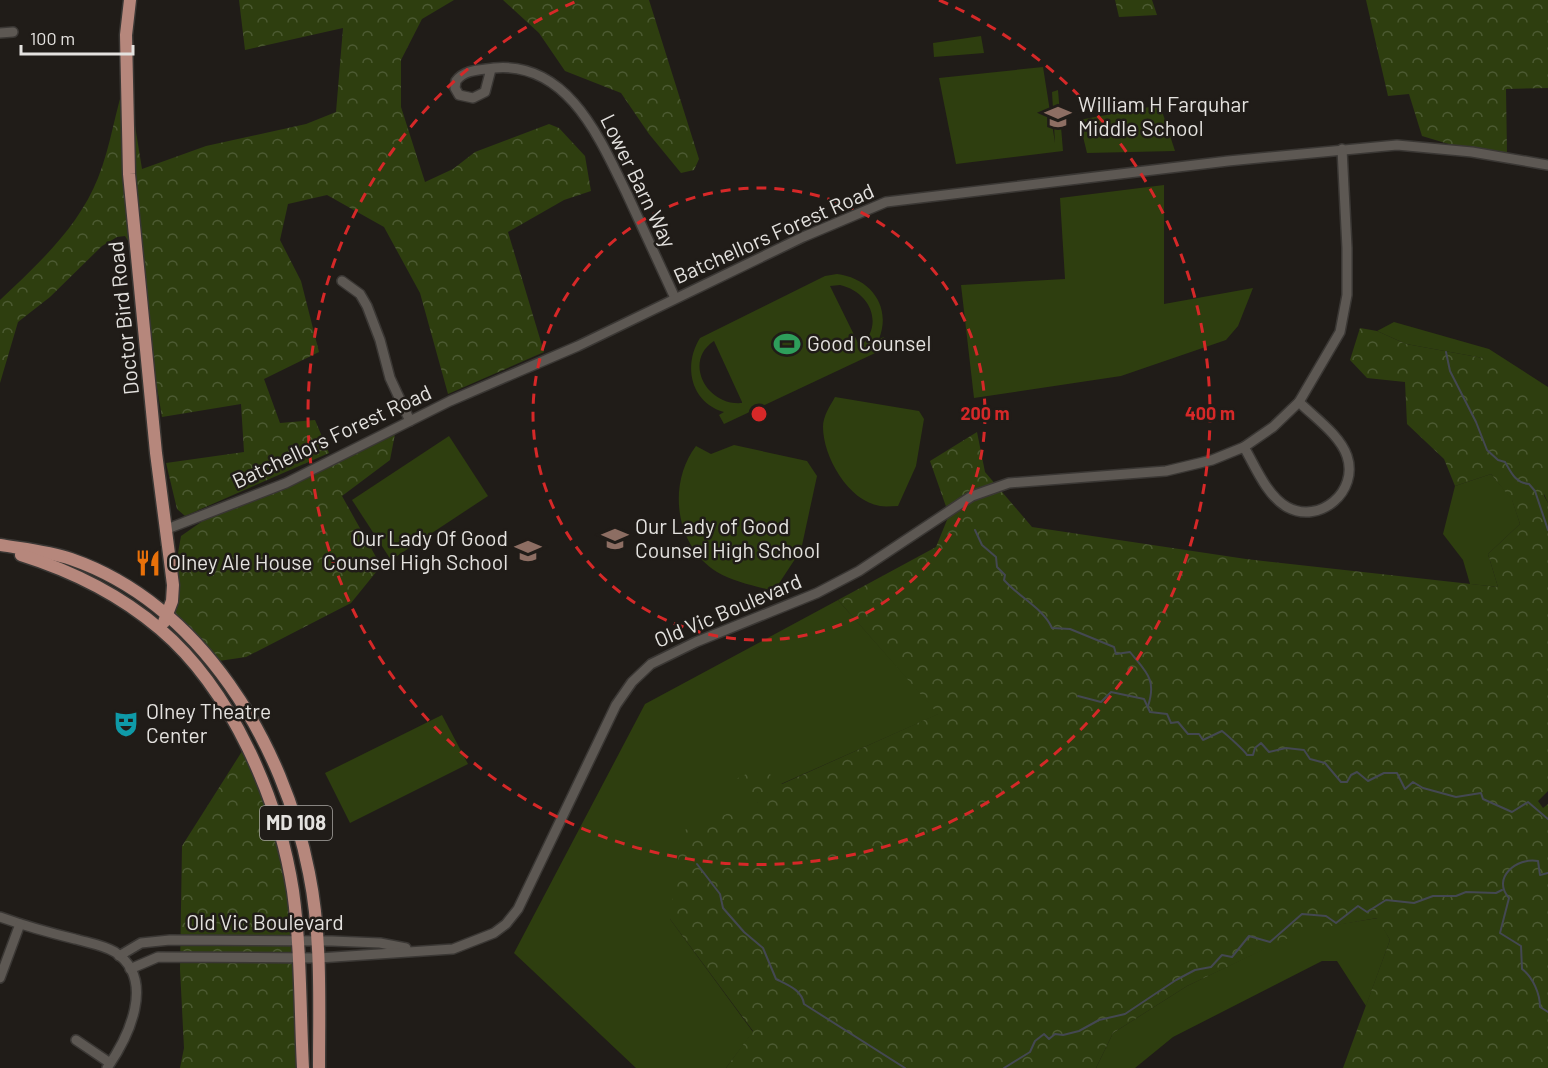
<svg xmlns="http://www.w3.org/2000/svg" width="1548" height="1068" font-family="Barlow,sans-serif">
  <defs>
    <pattern id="forest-crowns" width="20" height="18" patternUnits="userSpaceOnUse" patternTransform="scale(1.5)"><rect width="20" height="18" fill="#2e3e0f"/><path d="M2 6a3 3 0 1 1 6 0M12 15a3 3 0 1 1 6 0" fill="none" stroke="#4c5a32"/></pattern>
  </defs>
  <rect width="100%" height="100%" fill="#201c18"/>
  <g fill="#2e3e0f" fill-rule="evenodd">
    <path d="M981,36L984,53L934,57L933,43Z"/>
    <path d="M1043,67L1055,143L1052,92L1058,90L1063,151L956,164L939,78Z"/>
    <path d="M1160,105L1175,151L1087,153L1079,120Z"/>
    <path d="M1164,185V304L1253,288L1238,326L1226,340L1121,376L974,398L961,285L1065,279L1060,198Z"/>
    <path d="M837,274C870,278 892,306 879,339L884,337L888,347L724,424L719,415L724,412C690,402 683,365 700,338L825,276ZM840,285C870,292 885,324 860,347L830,286ZM714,341L742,402V403C706,406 683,361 714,341Z"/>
    <path d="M1394,322L1489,349L1548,387V503L1483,358L1406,344L1377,331Z"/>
    <path d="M835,397L919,411L924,419L916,466L898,506C892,506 886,507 880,506C848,501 823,456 823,427C823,416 830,406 835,397Z"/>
    <path d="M449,436L488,496L391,560L352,500Z"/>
    <path d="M734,445L807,461L817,476L801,550L774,591C755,586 734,582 717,572C675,546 667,484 696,446L711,454Z"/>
    <path d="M1491,474L1512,499L1520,524L1488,554L1498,587L1470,584L1463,560L1443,534L1455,486Z"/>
    <path d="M838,600L939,714L781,784L758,802L670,919L753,1032L726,1068H636L514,953L645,704Z"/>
    <path d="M442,715L468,764L350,823L325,773Z"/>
    <path d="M1378,918L1390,940L1366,1006L1337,961H1322L1173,1037L1135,1068H1096L1113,1033L1187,986L1303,930Z"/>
  </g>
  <g fill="url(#forest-crowns)">
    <path d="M239,0H454L422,19L401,60V107L425,182L453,169L475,152L549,124L559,128L585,156L591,191L564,200L508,232L544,352L448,394L420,293L384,227L327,195L288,204L280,240L301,281L319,352L264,379L280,423L315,420L329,453L185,516L177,509L166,463L244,452L241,404L162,417L139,283L137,255L125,236L117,237L102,246L50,297L18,322L0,383V300C38,264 78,228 98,178C111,146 115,110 127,76L142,169L206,146L306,124L336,112L343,28L245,50Z"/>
    <path d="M503,0H649L699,159L694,170L681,173L649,134L621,93L565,71L539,33Z"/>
    <path d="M1115,0H1152L1157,15L1119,17Z"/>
    <path d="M1366,0H1548V88L1506,89L1507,155L1472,151L1422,136L1409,94L1388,96Z"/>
    <path d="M1360,328L1377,331L1406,344L1483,358L1547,415L1544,496L1548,503V791L1538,801L1543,808L1548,804V1068H1343L1390,940L1377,918L1303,931L1187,986L1113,1033L1096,1068H726L753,1031L670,919L682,831L758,802L736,779L761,767L782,784L938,714L838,600L936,547L949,515L930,461L977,432L985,472L1032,527L1246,559L1498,587L1488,554L1520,524L1512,500L1491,474L1455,486L1444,459L1407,424L1405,382L1367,378L1350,360Z"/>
    <path d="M395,434L390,460L342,496L381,566L351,603L246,657L212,662L167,615L181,536L217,511Z"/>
    <path d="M246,745L289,868L303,1068H180L184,1048L180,969L182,846Z"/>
  </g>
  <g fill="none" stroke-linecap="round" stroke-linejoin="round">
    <g stroke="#444852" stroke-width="2">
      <path d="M1446,352L1450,371L1476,422L1487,450L1498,460L1505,462C1511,472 1515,483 1529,484L1535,491L1548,530"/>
      <path d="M975,530L982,545L996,557L997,567L1005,575L1004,580C1020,598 1043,608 1052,628L1070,629L1114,647L1116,654L1130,652C1146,672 1157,679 1148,706"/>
      <path d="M1078,696L1101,702L1111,692L1144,699L1150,712L1167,714L1171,723L1178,722L1188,734H1199L1203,740L1222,731C1227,735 1245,751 1247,755H1253L1255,748L1261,743L1269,752L1286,748L1304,750L1310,759L1325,763L1341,782H1347L1351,775L1357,772L1368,781L1384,773H1397L1405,789L1413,782L1423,788L1456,797L1481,793L1483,799L1512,812L1528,802L1548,819"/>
      <path d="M697,864L720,894L723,908L744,932L763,948L776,979C788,985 802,990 804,1004L905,1068"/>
      <path d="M1548,873L1540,875L1538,861C1517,857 1491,878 1509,898L1500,933L1521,946L1522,969C1533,977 1540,994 1540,1007L1548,1012"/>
      <path d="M1004,1068L1030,1052L1035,1041L1044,1034L1049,1039L1055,1034L1063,1035L1079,1031L1099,1020L1125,1014L1176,980L1195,970L1211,967L1222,955L1232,957L1249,936L1270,942L1302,914L1326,916L1336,923L1358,906L1367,912L1386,900L1414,903L1433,896H1456L1466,892L1496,893L1502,890"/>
    </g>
    <g stroke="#3a3734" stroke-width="12">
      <g id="minor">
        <path d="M0,33L13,32"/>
        <path d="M491,69L485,92L473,98L459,95L455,88L456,81C465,69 480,70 494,68C568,61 600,139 627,194C643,229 659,264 675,298"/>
        <path d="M342,281L360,294L367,306L380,340L390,378L410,421"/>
        <path d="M1244,447C1255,466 1267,496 1287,507C1320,525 1359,491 1347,456C1340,435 1314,417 1299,402"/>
        <path d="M167,529L286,483L450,401L578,346L803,237L886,202L1228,161L1397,145L1472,152L1548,165"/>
        <path d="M0,917C25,926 50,933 75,939C89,943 103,945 115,952C157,980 128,1038 107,1068"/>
        <path d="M119,956L141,943L170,940L332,941L380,943L406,948"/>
        <path d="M130,969L158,957L319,958L453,949L494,933L506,924L518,909L616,705L632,682L651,664L696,642L817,593L859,571L972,496L1009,483L1166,471L1212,460L1244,447L1273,427L1299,402L1340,332L1347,295V248L1342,149"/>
        <path d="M0,978L20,924"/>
        <path d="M76,1040L110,1063"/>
      </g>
    </g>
    <g stroke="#3a3734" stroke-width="15">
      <g id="major">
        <path d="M130,0L126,35L129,174L156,453L173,585L172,601L164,622"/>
        <path d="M0,545C24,549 48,551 71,559C201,604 284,744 309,873C322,937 319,1002 319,1068"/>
        <path d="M21,555C72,571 119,594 160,629C232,690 279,800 293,891C301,949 300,1010 303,1068"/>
      </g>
    </g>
    <use href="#minor" stroke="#5d5853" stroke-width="9"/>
    <use href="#major" stroke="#b6877c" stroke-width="12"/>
  </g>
  <g fill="none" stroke="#d62828" stroke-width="3" stroke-dasharray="10 8">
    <circle cx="759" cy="414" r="226"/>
    <path d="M939 0A451 451 0 1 1 579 0"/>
  </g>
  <defs>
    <g id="school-bare" transform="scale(2.07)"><path d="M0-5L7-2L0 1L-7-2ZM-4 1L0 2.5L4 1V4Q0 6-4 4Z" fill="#8d6e63" stroke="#201c18" stroke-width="2.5" paint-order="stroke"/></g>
    <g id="stadium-bare" transform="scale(2.07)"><path d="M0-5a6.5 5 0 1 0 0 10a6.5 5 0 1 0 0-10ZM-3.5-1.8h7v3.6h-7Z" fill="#2e9e5b" stroke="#201c18" stroke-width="2.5" paint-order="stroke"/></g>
    <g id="restaurant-bare" transform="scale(2.07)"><path d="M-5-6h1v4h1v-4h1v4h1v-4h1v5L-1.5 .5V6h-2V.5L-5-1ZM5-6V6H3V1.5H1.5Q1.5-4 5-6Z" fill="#e8710a" stroke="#201c18" stroke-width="2.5" paint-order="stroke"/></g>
    <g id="theatre-bare" transform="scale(2.07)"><path d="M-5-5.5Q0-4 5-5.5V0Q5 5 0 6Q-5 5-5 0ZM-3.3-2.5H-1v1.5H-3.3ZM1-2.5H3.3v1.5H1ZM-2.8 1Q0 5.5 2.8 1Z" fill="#0f9aa8" stroke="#201c18" stroke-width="2.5" paint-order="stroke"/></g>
  </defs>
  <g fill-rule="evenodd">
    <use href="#school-bare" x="1058" y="117"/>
    <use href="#stadium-bare" x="787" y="344"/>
    <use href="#school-bare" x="615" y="539"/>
    <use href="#school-bare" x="528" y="551"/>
    <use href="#restaurant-bare" x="148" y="563"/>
    <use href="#theatre-bare" x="126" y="724"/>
  </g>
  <g text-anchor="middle" stroke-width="5" stroke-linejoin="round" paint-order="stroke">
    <rect fill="#201c18" stroke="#a9a7a3" stroke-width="1.5" x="260" y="806" width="72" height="34" rx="4.5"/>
    <g font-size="20" font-weight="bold" fill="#e4e2df">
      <text x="296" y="830">MD 108</text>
    </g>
    <g font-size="21" fill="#e4e2df" stroke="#201c18" text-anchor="start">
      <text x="1078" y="112">William H Farquhar<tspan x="1078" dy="24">Middle School</tspan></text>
      <text x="807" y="351">Good Counsel</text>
      <text x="635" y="534">Our Lady of Good<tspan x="635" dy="24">Counsel High School</tspan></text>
      <text x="508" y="546" text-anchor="end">Our Lady Of Good<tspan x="508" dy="24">Counsel High School</tspan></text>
      <text x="168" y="570">Olney Ale House</text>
      <text x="146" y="719">Olney Theatre<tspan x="146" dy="24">Center</tspan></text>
    </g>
    <g font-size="21" fill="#e4e2df" stroke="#201c18">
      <text transform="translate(638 181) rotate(64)" y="7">Lower Barn Way</text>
      <text transform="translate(774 234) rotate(-24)" y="7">Batchellors Forest Road</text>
      <text transform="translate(124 318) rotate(-96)" y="7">Doctor Bird Road</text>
      <text transform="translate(332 437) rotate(-25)" y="7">Batchellors Forest Road</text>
      <text transform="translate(728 611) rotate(-23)" y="7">Old Vic Boulevard</text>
      <text x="265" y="930">Old Vic Boulevard</text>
    </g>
  </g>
  <circle cx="759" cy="414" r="9" fill="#d62828" stroke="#201c18" stroke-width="3"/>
  <g font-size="18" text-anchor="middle" font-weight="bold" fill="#d62828" stroke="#201c18" stroke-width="5" stroke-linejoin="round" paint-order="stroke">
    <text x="985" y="420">200 m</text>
    <text x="1210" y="420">400 m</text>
  </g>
  <path d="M21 45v9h112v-9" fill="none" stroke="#e4e2df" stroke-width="3"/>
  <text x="30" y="45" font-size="18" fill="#e4e2df" stroke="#201c18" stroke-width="4.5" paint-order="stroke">100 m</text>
</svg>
